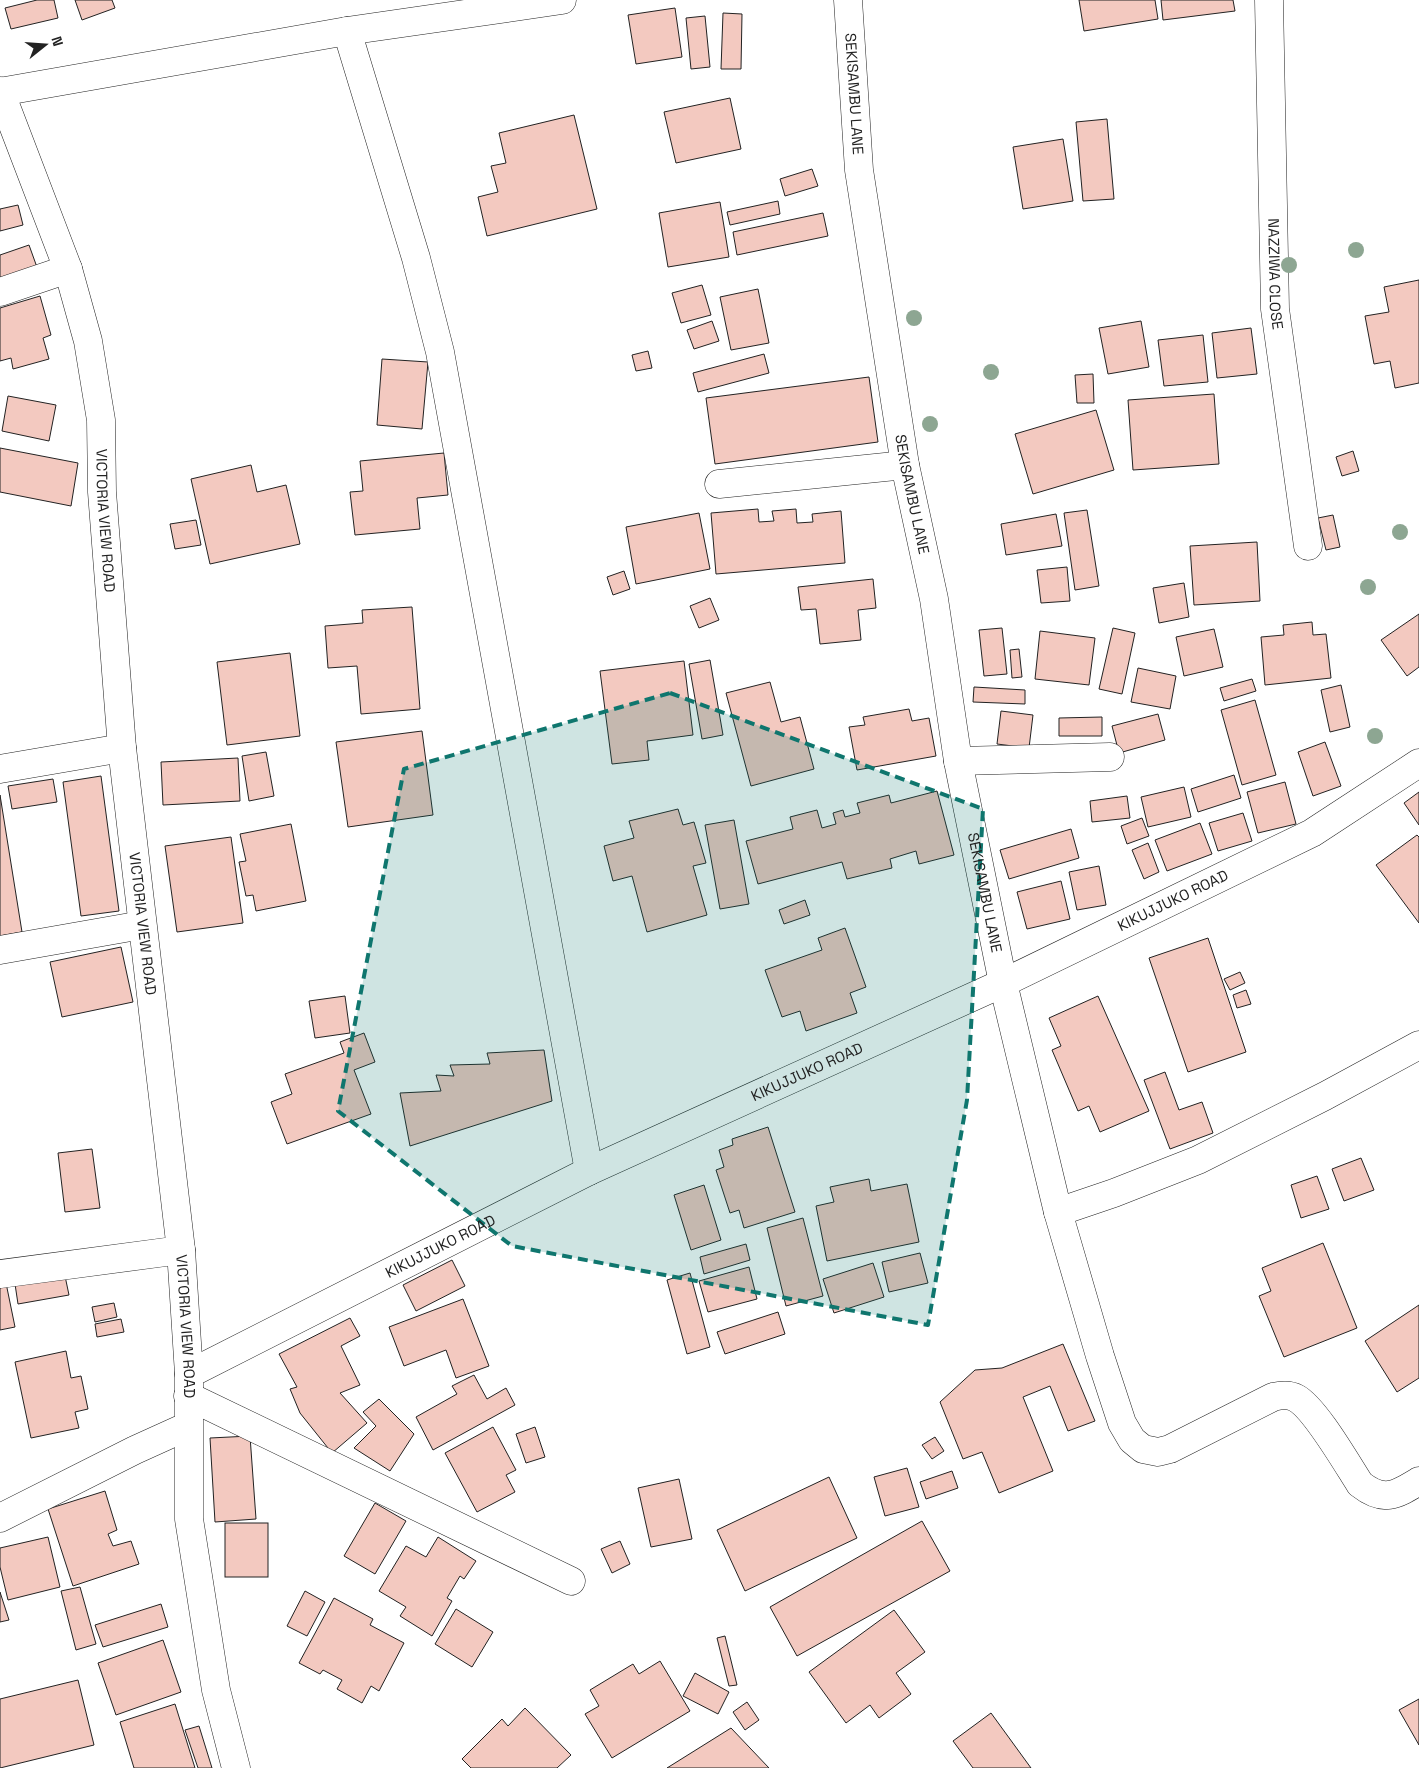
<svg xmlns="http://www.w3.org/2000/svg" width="1419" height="1768" font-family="'Space Grotesk',sans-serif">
  <rect width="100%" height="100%" fill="#fff"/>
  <g fill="#f3c9c0" stroke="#222">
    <path d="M37,0H54L58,18L11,29L5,8Z"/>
    <path d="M75,0H112L115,8L82,20Z"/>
    <path d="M1079,0H1155L1158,19L1084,31Z"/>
    <path d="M1161,0H1233L1235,11L1163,20Z"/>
    <path d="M675,8L682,57L636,64L628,15Z"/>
    <path d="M723,13L742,14L741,69H721Z"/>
    <path d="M705,16L710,67L691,69L686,18Z"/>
    <path d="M730,98L741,149L676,163L664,112Z"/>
    <path d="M574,115L597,209L487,236L478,197L498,192L491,166L506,163L499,133Z"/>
    <path d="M1107,119L1114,199L1083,201L1076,122Z"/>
    <path d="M1063,139L1073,201L1023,209L1013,147Z"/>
    <path d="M812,169L818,186L785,196L780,179Z"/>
    <path d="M778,201L780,214L730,225L727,212Z"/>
    <path d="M720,202L729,257L668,267L659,213Z"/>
    <path d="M18,205L23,225L0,231V209Z"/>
    <path d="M823,213L828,236L737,255L733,232Z"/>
    <path d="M29,245L38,270L0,282V255Z"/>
    <path d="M1419,280V383L1395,388L1390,361L1374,364L1365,316L1389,312L1384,287Z"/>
    <path d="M702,285L711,315L681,323L672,293Z"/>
    <path d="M758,289L769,343L731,350L720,297Z"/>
    <path d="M40,296L51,335L43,338L49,359L13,369L11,358L0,361V308Z"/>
    <path d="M712,321L719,341L694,349L687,330Z"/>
    <path d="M1141,321L1149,367L1108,374L1099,328Z"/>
    <path d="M1251,328L1257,374L1217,378L1212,333Z"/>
    <path d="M1203,335L1208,382L1164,386L1158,340Z"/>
    <path d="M648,351L652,368L636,371L632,355Z"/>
    <path d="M764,354L769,373L698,392L693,373Z"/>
    <path d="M382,359L428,362L422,429L377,425Z"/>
    <path d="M1093,374L1094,403H1077L1075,375Z"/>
    <path d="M869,377L878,442L715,464L706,398Z"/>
    <path d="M1214,394L1219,464L1133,470L1128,400Z"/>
    <path d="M8,396L56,405L49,441L2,431Z"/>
    <path d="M1096,410L1114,470L1033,494L1015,434Z"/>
    <path d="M0,448L78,463L71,506L0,492Z"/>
    <path d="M1353,451L1359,471L1342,476L1336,457Z"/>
    <path d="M444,453L448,495L417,498L420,529L355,535L350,492L363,491L360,461Z"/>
    <path d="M251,465L257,492L286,485L300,544L210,564L191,479Z"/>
    <path d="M758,509L759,522L774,521L772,511L796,509L797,523L813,522L812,514L841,511L845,563L716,574L711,513Z"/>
    <path d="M1087,510L1099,586L1075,590L1064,513Z"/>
    <path d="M699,513L710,569L636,584L626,527Z"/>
    <path d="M1056,514L1062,546L1006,555L1001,524Z"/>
    <path d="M1333,515L1340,547L1326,550L1318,518Z"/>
    <path d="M196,520L201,545L175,549L170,524Z"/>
    <path d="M1257,542L1260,601L1194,605L1190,546Z"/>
    <path d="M1067,567L1070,601L1041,603L1037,570Z"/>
    <path d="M624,571L630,589L613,595L607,577Z"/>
    <path d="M873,579L876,608L858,610L861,640L820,644L816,609L801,610L798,587Z"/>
    <path d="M1184,583L1189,617L1159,623L1153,588Z"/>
    <path d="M710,598L719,620L699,628L690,606Z"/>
    <path d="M412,607L420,709L361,714L357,666L328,668L325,626L363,623L362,610Z"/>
    <path d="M1419,614V667L1407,676L1381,640Z"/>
    <path d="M1312,622L1313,635L1326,634L1331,678L1265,685L1261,637L1284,635L1283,625Z"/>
    <path d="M1002,628L1007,674L984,676L979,630Z"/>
    <path d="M1113,628L1135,633L1122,694L1099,689Z"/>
    <path d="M1214,629L1223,667L1184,676L1176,637Z"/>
    <path d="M1040,631L1095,638L1089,685L1035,679Z"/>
    <path d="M1019,649L1022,677L1012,678L1010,650Z"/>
    <path d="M290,653L300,736L227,745L217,662Z"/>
    <path d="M710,660L723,735L702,739L689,664Z"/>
    <path d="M684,661L693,735L647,741L649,760L612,764L600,671Z"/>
    <path d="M1138,668L1176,676L1170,709L1131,702Z"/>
    <path d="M1252,679L1256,691L1224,701L1220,688Z"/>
    <path d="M770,682L781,722L800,717L814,769L751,786L726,693Z"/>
    <path d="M1341,685L1350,727L1330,732L1321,690Z"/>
    <path d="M974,687L1025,690V704L973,702Z"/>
    <path d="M1255,700L1276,775L1242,785L1221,710Z"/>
    <path d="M909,709L912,721L929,718L936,756L857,770L849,727L865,725L863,717Z"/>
    <path d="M1001,711L1033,715L1029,748L997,744Z"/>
    <path d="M1158,714L1165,740L1119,753L1112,726Z"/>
    <path d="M1102,717V736H1059V718Z"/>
    <path d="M422,731L433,815L348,827L336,742Z"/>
    <path d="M1325,742L1341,786L1313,796L1298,752Z"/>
    <path d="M266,752L274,796L249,801L242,756Z"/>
    <path d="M238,758L240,801L163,805L161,762Z"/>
    <path d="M1234,775L1241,798L1198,812L1191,789Z"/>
    <path d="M101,776L119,911L81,916L63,782Z"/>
    <path d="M53,779L57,802L12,809L8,786Z"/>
    <path d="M1285,782L1296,824L1258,833L1247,792Z"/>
    <path d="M1184,787L1191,817L1148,827L1141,797Z"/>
    <path d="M937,791L954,855L919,864L916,851L890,859L892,868L847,879L842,862L758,884L746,841L793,829L790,817L817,810L822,828L836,824L833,813L843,810L845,817L860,813L857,803L889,795L891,803Z"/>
    <path d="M1419,792V825L1404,803Z"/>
    <path d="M0,795L22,932L0,936Z"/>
    <path d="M1127,796L1130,818L1092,822L1090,801Z"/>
    <path d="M678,809L683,825L694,822L706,863L693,866L707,915L647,932L632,876L613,881L604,846L634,838L629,821Z"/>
    <path d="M1243,813L1252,841L1218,851L1209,823Z"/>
    <path d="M1142,818L1149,836L1127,844L1121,826Z"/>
    <path d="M734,820L749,904L720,909L705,825Z"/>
    <path d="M1200,823L1212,854L1167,871L1155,840Z"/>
    <path d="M291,824L306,901L256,911L253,895L246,896L239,862L246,861L240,834Z"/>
    <path d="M1071,829L1079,858L1009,879L1000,850Z"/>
    <path d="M1417,835L1419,837V923L1376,865Z"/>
    <path d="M231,837L243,923L177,932L165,846Z"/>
    <path d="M1148,843L1159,872L1144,879L1132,850Z"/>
    <path d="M1099,866L1106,905L1077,910L1069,872Z"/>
    <path d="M1061,881L1070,919L1027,929L1017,892Z"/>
    <path d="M805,900L810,915L784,924L779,910Z"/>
    <path d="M845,928L866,987L850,993L857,1013L806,1031L800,1011L782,1017L765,970L822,950L818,938Z"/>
    <path d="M1208,938L1246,1052L1188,1072L1149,958Z"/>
    <path d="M121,947L133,1002L62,1017L50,962Z"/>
    <path d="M1240,972L1245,983L1230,990L1224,979Z"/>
    <path d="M1246,990L1251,1004L1237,1008L1233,995Z"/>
    <path d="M345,996L350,1033L315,1038L309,1001Z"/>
    <path d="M1098,996L1149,1111L1100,1132L1089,1106L1078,1111L1052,1050L1061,1046L1049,1018Z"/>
    <path d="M364,1033L375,1062L354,1070L371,1114L287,1144L271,1102L292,1094L285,1074L344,1053L340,1042Z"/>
    <path d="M544,1050L552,1101L410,1146L400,1093L441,1091L436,1075L454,1076L450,1065L490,1064L487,1053Z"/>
    <path d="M1165,1072L1179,1110L1202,1102L1213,1133L1170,1149L1144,1080Z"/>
    <path d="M768,1127L795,1212L744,1228L739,1210L730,1213L716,1170L724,1167L719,1150L733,1145L732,1139Z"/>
    <path d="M92,1149L100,1208L65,1212L58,1153Z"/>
    <path d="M1361,1158L1374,1190L1344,1201L1332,1169Z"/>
    <path d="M1317,1176L1329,1209L1301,1218L1291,1185Z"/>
    <path d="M869,1179L871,1191L907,1184L919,1242L827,1261L816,1206L834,1202L830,1187Z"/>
    <path d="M704,1185L721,1240L691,1250L674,1195Z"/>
    <path d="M803,1218L823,1296L786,1306L767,1228Z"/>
    <path d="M1323,1243L1357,1328L1284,1357L1259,1296L1271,1291L1262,1268Z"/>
    <path d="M746,1244L750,1260L704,1274L700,1257Z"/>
    <path d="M920,1253L928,1283L889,1292L882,1262Z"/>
    <path d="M452,1260L465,1286L416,1311L403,1285Z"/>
    <path d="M873,1263L884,1297L834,1313L823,1279Z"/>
    <path d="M749,1267L757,1299L708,1312L699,1281Z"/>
    <path d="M690,1273L710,1347L687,1354L667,1280Z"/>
    <path d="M65,1276L69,1295L18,1304L15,1284Z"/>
    <path d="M6,1283L15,1327L0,1330V1284Z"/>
    <path d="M463,1299L489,1366L456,1378L446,1350L404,1366L389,1327Z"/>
    <path d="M114,1303L117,1317L95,1322L92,1307Z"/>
    <path d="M1419,1305V1378L1397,1392L1365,1341Z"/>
    <path d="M778,1312L785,1334L725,1354L717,1332Z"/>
    <path d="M350,1318L360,1336L341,1346L360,1385L340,1393L367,1423L332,1453L300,1413L290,1389L297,1387L279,1354Z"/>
    <path d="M121,1319L124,1332L97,1337L95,1324Z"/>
    <path d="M1063,1344L1095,1421L1068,1431L1050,1386L1023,1397L1053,1471L999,1493L982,1452L963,1459L940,1402L975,1370L1002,1368Z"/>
    <path d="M66,1351L71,1378L81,1376L88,1409L75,1412L79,1428L31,1438L15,1362Z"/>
    <path d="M474,1375L487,1399L506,1388L515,1405L433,1450L416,1417L457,1394L452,1386Z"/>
    <path d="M379,1399L414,1434L390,1471L354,1448L376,1426L363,1412Z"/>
    <path d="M493,1427L516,1470L506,1475L515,1492L477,1512L445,1453Z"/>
    <path d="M535,1427L545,1457L526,1463L516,1434Z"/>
    <path d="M250,1436L256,1519L215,1522L210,1438Z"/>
    <path d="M935,1437L944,1451L932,1459L922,1445Z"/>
    <path d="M907,1468L919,1507L885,1516L874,1477Z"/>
    <path d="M952,1471L958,1488L926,1499L920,1482Z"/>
    <path d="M829,1477L857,1538L745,1591L717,1530Z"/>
    <path d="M679,1479L692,1539L651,1547L638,1488Z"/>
    <path d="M105,1491L117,1530L108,1534L113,1546L131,1541L139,1564L73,1586L48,1509Z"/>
    <path d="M375,1503L406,1521L375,1574L344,1556Z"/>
    <path d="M922,1521L950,1571L797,1656L770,1607Z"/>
    <rect x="225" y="1523" width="43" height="54"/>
    <path d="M48,1537L60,1587L8,1600L0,1567V1548Z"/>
    <path d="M438,1537L476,1561L464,1579L460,1576L447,1598L452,1601L432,1636L400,1616L406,1607L379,1591L406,1546L426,1557Z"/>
    <path d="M620,1541L630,1564L612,1573L601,1549Z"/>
    <path d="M80,1587L96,1644L76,1650L61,1591Z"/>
    <path d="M305,1591L325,1602L307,1636L287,1626Z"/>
    <path d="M0,1592L9,1620L0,1622Z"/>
    <path d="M334,1598L373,1619L370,1625L404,1643L379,1691L371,1686L362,1703L337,1689L342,1680L323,1670L320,1674L299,1663Z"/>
    <path d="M161,1604L168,1627L103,1647L95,1625Z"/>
    <path d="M456,1609L493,1632L472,1667L435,1644Z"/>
    <path d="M894,1610L925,1652L896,1673L911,1694L879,1718L870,1705L846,1723L809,1672Z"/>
    <path d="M725,1636L737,1685L729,1686L717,1638Z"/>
    <path d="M163,1640L181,1692L116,1715L98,1663Z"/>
    <path d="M660,1661L690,1711L612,1758L585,1714L599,1706L590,1690L633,1664L639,1674Z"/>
    <path d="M695,1673L729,1692L718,1714L683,1696Z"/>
    <path d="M78,1680L94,1745L0,1768V1699Z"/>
    <path d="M1419,1699V1745L1399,1710Z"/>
    <path d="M747,1702L759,1720L745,1730L733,1712Z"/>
    <path d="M175,1704L195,1768H134L120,1722Z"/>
    <path d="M525,1708L571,1755L557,1768H471L462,1759L502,1719L508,1726Z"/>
    <path d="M991,1713L1031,1768H973L953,1741Z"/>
    <path d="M199,1726L212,1768H198L185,1730Z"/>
    <path d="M731,1728L769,1768H667Z"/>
  </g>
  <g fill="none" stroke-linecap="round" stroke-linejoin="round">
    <g stroke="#222" stroke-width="29">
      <g id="minor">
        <path id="s1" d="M848,0L859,170L905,465L934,599L958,761L1003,983L1058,1212L1100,1356L1122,1423L1132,1440L1143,1449L1158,1452L1170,1449L1273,1397C1281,1395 1289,1394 1296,1398C1315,1408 1347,1464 1360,1484C1384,1503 1396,1495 1419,1481"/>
        <path id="s2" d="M1269,0L1275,309L1308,546"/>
        <path d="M347,31L416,258L440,352L589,1171"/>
        <path id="s3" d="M0,91L68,269L88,341L101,420L102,492L122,748L181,1250L189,1374V1519L216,1690L236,1768"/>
        <path d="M0,92L347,31L562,0"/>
        <path d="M0,292L68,269"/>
        <path d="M719,484L905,465"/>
        <path d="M958,761L1110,757"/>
        <path d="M0,769L122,748"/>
        <path d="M0,950L142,925"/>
        <path d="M1058,1212L1114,1193L1198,1160L1325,1096L1419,1045"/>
        <path d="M0,1274L181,1250"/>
        <path id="s4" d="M189,1374L589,1171L1003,983L1312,833L1419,763"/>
        <path d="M188,1396L571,1581"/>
        <path d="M0,1518L135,1450L188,1426"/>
      </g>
    </g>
    <use href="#minor" stroke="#fff" stroke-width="28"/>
  </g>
  <g fill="#8da692">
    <circle cx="1356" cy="250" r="8"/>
    <circle cx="1289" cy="265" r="8"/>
    <circle cx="914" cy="318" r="8"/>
    <circle cx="991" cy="372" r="8"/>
    <circle cx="930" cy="424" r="8"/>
    <circle cx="1400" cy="532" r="8"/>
    <circle cx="1368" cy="587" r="8"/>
    <circle cx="1375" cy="736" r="8"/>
  </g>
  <path fill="#0f766e" fill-opacity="0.2" stroke="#0f766e" stroke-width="4" stroke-dasharray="10 6" stroke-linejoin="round" d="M670,693L983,809L967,1100L928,1325L512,1246L338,1111L404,769Z"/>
  <g text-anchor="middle" stroke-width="4" stroke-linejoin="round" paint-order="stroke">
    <g font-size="15" fill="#222" stroke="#fff">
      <text dy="5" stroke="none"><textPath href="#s1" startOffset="94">SEKISAMBU LANE</textPath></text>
      <text dy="5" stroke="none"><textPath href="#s2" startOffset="274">NAZZIWA CLOSE</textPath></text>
      <text dy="5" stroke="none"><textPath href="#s1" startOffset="499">SEKISAMBU LANE</textPath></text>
      <text dy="5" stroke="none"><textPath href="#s3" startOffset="446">VICTORIA VIEW ROAD</textPath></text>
      <text dy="5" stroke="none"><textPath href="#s1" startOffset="904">SEKISAMBU LANE</textPath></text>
      <text dy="5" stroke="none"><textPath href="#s4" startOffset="1092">KIKUJJUKO ROAD</textPath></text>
      <text dy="5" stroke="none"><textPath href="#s3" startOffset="851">VICTORIA VIEW ROAD</textPath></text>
      <text dy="5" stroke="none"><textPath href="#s4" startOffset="688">KIKUJJUKO ROAD</textPath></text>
      <text dy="5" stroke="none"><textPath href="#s4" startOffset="282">KIKUJJUKO ROAD</textPath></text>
      <text dy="5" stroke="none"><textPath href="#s3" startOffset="1256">VICTORIA VIEW ROAD</textPath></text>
    </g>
  </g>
  <g transform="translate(45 45) rotate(73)" stroke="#ffffff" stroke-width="4" paint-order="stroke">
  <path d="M0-4L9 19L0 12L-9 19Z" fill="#222222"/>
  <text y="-8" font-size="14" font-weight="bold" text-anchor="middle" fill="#222222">N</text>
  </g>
</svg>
